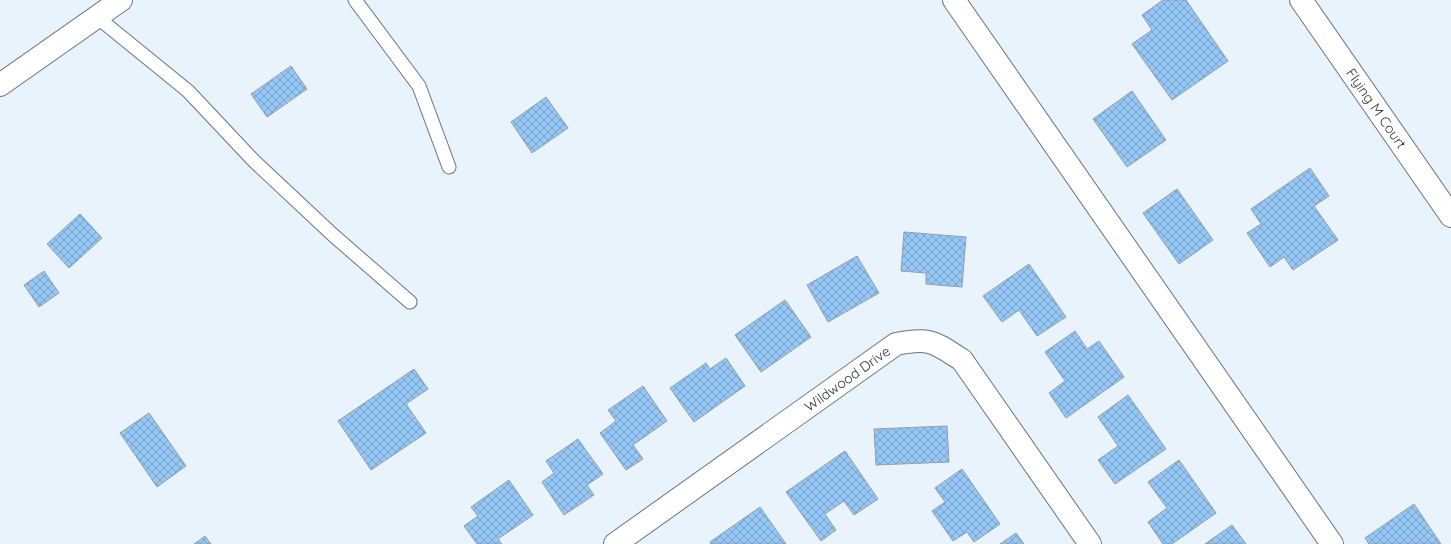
<svg xmlns="http://www.w3.org/2000/svg" width="1451" height="544" font-family="Quicksand,sans-serif">
  <defs>
    <pattern id="building-cross-hatch" width="8" height="8" patternUnits="userSpaceOnUse"><rect width="8" height="8" fill="#94c7f5"/><path d="M0 0l8 8M0 8l8-8" fill="none" stroke="#79a2c7"/></pattern>
  </defs>
  <rect width="100%" height="100%" fill="#e8f3fc"/>
  <g fill="url(#building-cross-hatch)" stroke="#949ea7">
    <path d="M1163,0H1186L1228,61L1172,100L1132,44L1152,30L1142,15Z"/>
    <path d="M291,66L307,89L267,117L251,94Z"/>
    <path d="M1132,91L1166,140L1127,167L1093,119Z"/>
    <path d="M546,97L568,128L532,153L511,122Z"/>
    <path d="M1310,168L1329,196L1314,206L1338,240L1293,270L1284,257L1270,267L1247,233L1261,224L1251,209Z"/>
    <path d="M1177,189L1213,240L1179,264L1143,213Z"/>
    <path d="M80,214L102,238L69,268L47,244Z"/>
    <path d="M904,232L966,237L962,287L926,284V273L901,271Z"/>
    <path d="M857,256L879,293L828,322L807,285Z"/>
    <path d="M1029,264L1066,317L1037,336L1019,310L1002,322L983,296Z"/>
    <path d="M44,271L59,293L39,307L24,285Z"/>
    <path d="M785,300L811,337L761,372L735,335Z"/>
    <path d="M1075,331L1087,349L1099,341L1124,377L1066,418L1049,393L1065,381L1045,352Z"/>
    <path d="M726,358L745,386L694,422L670,388L706,363L710,369Z"/>
    <path d="M414,369L428,389L406,404L426,433L371,470L338,421Z"/>
    <path d="M643,386L667,421L633,445L643,459L626,470L600,433L616,421L608,410Z"/>
    <path d="M1128,395L1166,449L1115,484L1098,460L1118,446L1098,417Z"/>
    <path d="M149,413L186,466L157,487L120,433Z"/>
    <path d="M947,426L949,462L876,465L874,429Z"/>
    <path d="M578,439L603,474L587,485L594,495L564,515L542,482L554,473L546,461Z"/>
    <path d="M845,451L878,499L854,515L844,501L825,514L836,530L821,541L786,492Z"/>
    <path d="M1179,460L1216,513L1172,544H1163L1148,522L1167,508L1148,482Z"/>
    <path d="M962,469L1000,524L974,542L967,532L953,541L932,511L945,502L935,488Z"/>
    <path d="M509,480L533,515L498,539L502,544H477L464,526L478,516L471,507Z"/>
    <path d="M1414,504L1441,544H1369L1365,538Z"/>
    <path d="M760,507L786,544H711L710,542Z"/>
    <path d="M1232,525L1246,544H1205Z"/>
    <path d="M1016,533L1024,544H1000Z"/>
    <path d="M205,536L211,544H194Z"/>
  </g>
  <g fill="none" stroke-linecap="round" stroke-linejoin="round">
    <g stroke="#6b747d" stroke-width="15">
      <g id="lane">
        <path d="M355,0L419,86L449,167"/>
        <path d="M97,17L188,91L254,161L333,235L410,302"/>
      </g>
    </g>
    <g stroke="#6b747d" stroke-width="24">
      <g id="street">
        <path d="M954,0L1332,544"/>
        <path id="s1" d="M1301,0L1451,216"/>
        <path d="M0,85L121,0"/>
        <path id="s2" d="M615,544L896,344C930,337 934,342 962,360L1090,544"/>
      </g>
    </g>
    <use href="#lane" stroke="#fff" stroke-width="13"/>
    <use href="#street" stroke="#fff" stroke-width="22"/>
  </g>
  <g text-anchor="middle" stroke-width="3" stroke-linejoin="round" paint-order="stroke">
    <g font-size="14" fill="#303437" stroke="#e8f3fc">
      <text dy="5" stroke="none"><textPath href="#s1" startOffset="132">Flying M Court</textPath></text>
      <text dy="5" stroke="none"><textPath href="#s2" startOffset="285">Wildwood Drive</textPath></text>
    </g>
  </g>
</svg>
